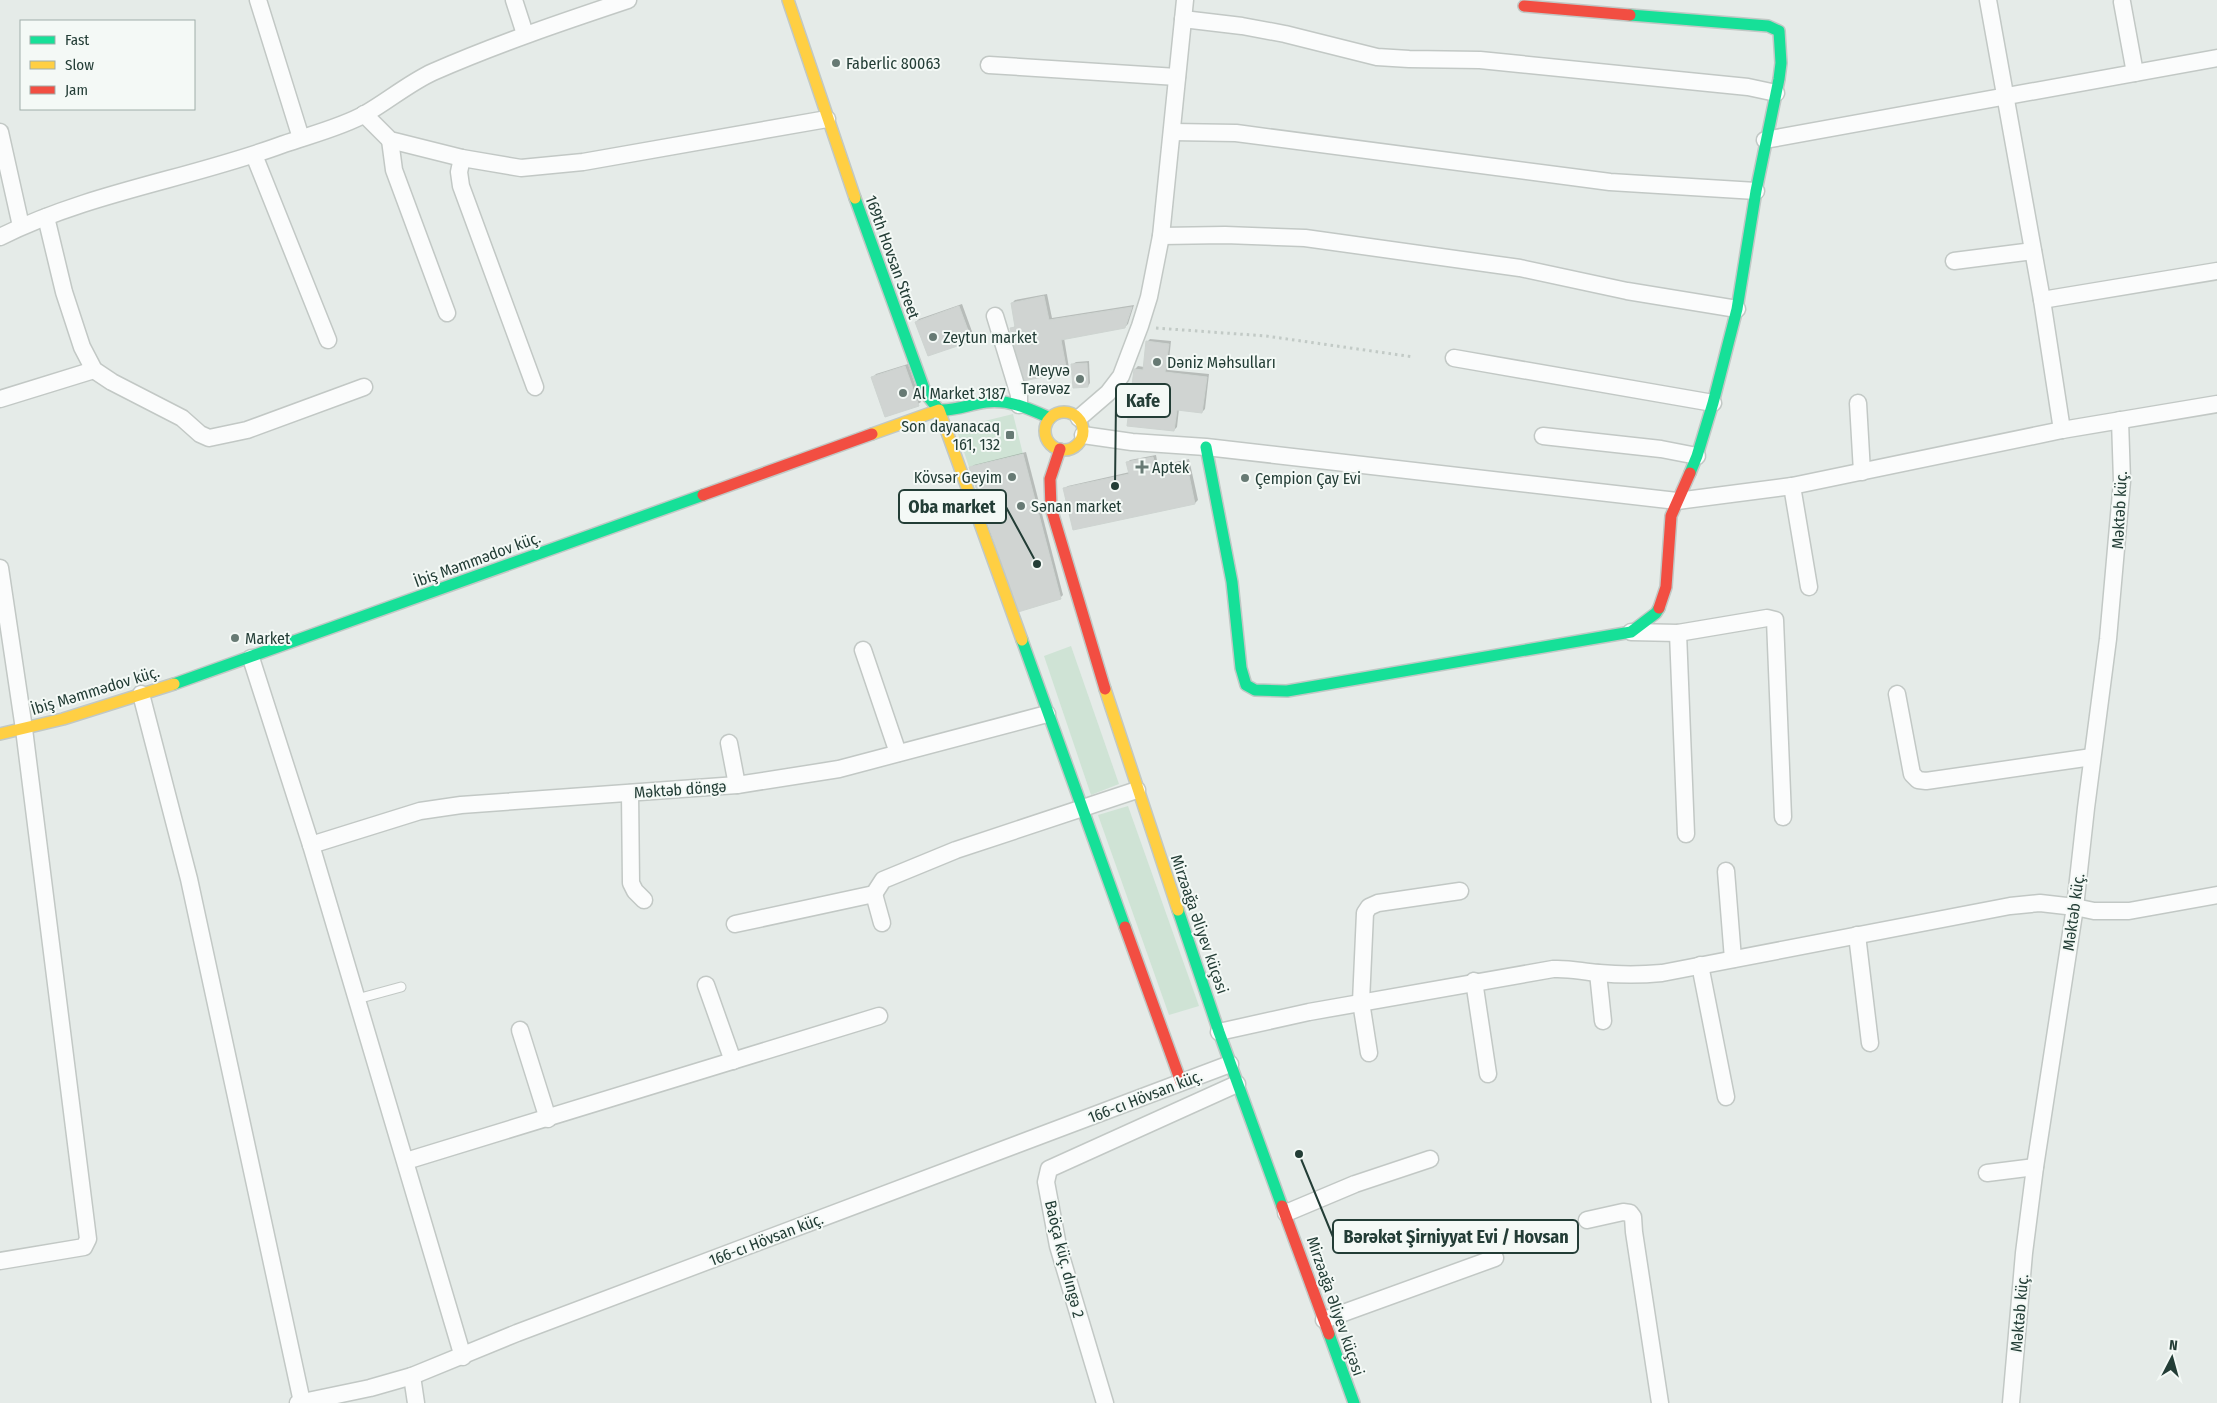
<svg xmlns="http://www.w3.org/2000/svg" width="2217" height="1403" font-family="'Fira Sans Condensed',sans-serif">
  <rect width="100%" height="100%" fill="#e5ebe8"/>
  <g fill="#cfe3d5">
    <path d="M1013,414L1023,454L969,467L956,428Z"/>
    <path d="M1071,646L1119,784L1091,795L1044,656Z"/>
    <path d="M1128,806L1199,1006L1169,1015L1098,815Z"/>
  </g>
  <g fill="#0003">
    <path d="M1047,294L1052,318L1134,305L1128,324L1125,327L1064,338L1069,368L1066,371L1012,329L1016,325L1012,303L1015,300Z"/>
    <path d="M962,304L974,337L971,340L916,322L919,319Z"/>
    <path d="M1150,339L1171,341L1168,370L1209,374L1205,409L1202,412L1179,409L1177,427L1174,430L1135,369L1138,366L1144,367L1147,342Z"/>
    <path d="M1089,361L1090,383L1088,386L1073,364L1076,362Z"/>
    <path d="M908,364L921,402L918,404L873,377L876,374Z"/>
    <path d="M1026,452L1063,595L1060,598L971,468L974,465Z"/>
    <path d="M1156,455L1158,466L1189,459L1198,500L1195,503L1074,529L1065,488L1068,486L1130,472L1127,463L1130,460Z"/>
  </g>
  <g fill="#d0d4d2" stroke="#ced4d1">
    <path d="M1044,296L1049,320L1132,307L1125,328L1061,340L1067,372L1023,381L1010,328L1015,327L1011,303Z"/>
    <path d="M959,306L972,341L928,356L915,322Z"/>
    <path d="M1146,341L1169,344L1165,372L1207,377L1202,413L1177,410L1174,431L1127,426L1134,369L1143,370Z"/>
    <path d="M1087,363L1088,387L1073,388L1071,364Z"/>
    <path d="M905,366L919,406L885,417L871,377Z"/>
    <path d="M1023,454L1061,599L1018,612L969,467Z"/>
    <path d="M1153,457L1156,468L1186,461L1195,504L1073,530L1063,488L1129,474L1126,462Z"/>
  </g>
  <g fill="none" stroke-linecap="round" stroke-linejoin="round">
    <g stroke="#c2c8c5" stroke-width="11">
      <path id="lane" d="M357,999L401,987"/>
    </g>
    <g stroke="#c2c8c5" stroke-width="19">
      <g id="street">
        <path d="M258,0L301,138"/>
        <path d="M514,0L525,34"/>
        <path d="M1988,0L2042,300L2062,430"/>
        <path d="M2122,2L2135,73"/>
        <path d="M1183,19L1242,26L1285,34L1377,57L1409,59L1480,60L1748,87L1776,93"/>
        <path d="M989,65L1177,77"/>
        <path d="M364,114L390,140L462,158L521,168L583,162L827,119"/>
        <path d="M0,132L21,226"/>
        <path d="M1172,132L1236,133L1610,182L1756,191"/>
        <path d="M390,140L394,170L447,313"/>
        <path d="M1765,140L2217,58"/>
        <path d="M254,155L328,340"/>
        <path d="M462,158L459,172L461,186L535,387"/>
        <path d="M46,217L64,292L82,347L94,370L112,382L182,418L200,434L209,438L247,430L364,387"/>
        <path d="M1161,236L1225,235L1305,238L1520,268L1627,291L1737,309"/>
        <path d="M0,237C90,192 190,179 284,144C310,135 342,127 365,114C388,101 409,83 433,72C497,44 562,22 628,0"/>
        <path d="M1954,261L2033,251"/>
        <path d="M2042,300L2217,271"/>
        <path d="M995,316L1019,395V405"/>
        <path d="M1454,358L1713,403"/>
        <path d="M0,399L94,370"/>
        <path d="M1858,403L1862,472"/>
        <path d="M1079,418L1108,393L1121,376L1140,326L1149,297L1161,236L1185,0"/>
        <path d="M1083,435L1132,442L1206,447L1677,501L1792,486L2062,430L2217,404"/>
        <path d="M1543,436L1661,449L1697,456"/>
        <path d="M1792,486L1809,587"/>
        <path d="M0,568L24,729L88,1239L84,1247L0,1261"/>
        <path d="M1631,632L1678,633L1767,618L1775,620L1783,817"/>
        <path d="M1678,633L1686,834"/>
        <path d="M863,650L898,753"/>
        <path d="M251,658L311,845L463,1357"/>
        <path d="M141,694L189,879L302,1402"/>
        <path d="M1897,694L1912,774L1918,780L1926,781L2092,757"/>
        <path d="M729,743L737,785"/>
        <path d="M630,793L631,883L635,891L644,900"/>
        <path d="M311,845L420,811L461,805L737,785L839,769L1047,714"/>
        <path d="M1726,871L1733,959"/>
        <path d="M874,894L882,923"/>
        <path d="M735,924L874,894L883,880L956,850L1137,790"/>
        <path d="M1857,935L1870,1043"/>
        <path d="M1700,965L1726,1097"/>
        <path d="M1598,973L1603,1021"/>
        <path d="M1474,981L1488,1074"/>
        <path d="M706,985L733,1061"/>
        <path d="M520,1030L548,1119"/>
        <path d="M1219,1032L1309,1012L1553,969C1571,968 1582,972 1599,973C1620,975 1641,975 1662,973L2010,906L2040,903L2075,907L2094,911H2129L2217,895"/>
        <path d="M1369,1053L1361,1002L1365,913L1369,907L1378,903L1460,891"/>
        <path d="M406,1161L879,1016"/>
        <path d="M1987,1173L2035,1167"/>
        <path d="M1286,1213L1355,1184L1430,1159"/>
        <path d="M1587,1220L1623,1212L1630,1213L1633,1217L1634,1232L1660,1403"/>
        <path d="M1324,1320L1495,1258"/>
        <path d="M412,1376L416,1403"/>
        <path d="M298,1403L370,1388L412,1376L517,1333L1230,1064"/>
        <path d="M1105,1403L1058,1246L1046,1182L1049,1169L1237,1084"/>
        <path d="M2011,1403L2024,1253L2035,1167L2075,907L2086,808L2108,639L2122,481L2120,420"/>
      </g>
    </g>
    <g stroke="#c1c8c5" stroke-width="14">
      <g id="fast">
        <path d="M1630,15L1768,26L1779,31L1781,63L1779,79L1756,191L1737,309L1713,403L1697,456L1690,473"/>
        <path d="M855,198L926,394L939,410C956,411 970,404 986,402C1009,399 1030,409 1050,418"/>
        <path d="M1206,447L1232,582L1241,668L1246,685L1255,690L1287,691L1631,632L1656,613L1659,608"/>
        <path d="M1022,640L1125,927"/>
        <path d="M174,684L703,495"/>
        <path d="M1178,910L1219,1032L1282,1206"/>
        <path d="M1329,1334L1354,1403"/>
      </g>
    </g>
    <g stroke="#c1c8c5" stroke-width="14">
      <g id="slow">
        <path d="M788,0L855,198"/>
        <circle cx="1064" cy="431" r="19"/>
        <path d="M872,434L939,410L1022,640"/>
        <path d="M1105,689L1178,910"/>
        <path d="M0,734L63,719L174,684"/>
      </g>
    </g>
    <g stroke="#c1c8c5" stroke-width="14">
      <g id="jam">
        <path d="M1524,6L1630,15"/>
        <path d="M1060,449L1050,479L1051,508L1105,689"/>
        <path d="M703,495L872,434"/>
        <path d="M1659,608L1666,587L1671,516L1690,473"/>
        <path d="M1125,927L1181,1082"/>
        <path d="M1282,1206L1329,1334"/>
      </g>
    </g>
    <path stroke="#c2cac6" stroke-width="3" stroke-dasharray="2.5 4" stroke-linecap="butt" d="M1156,328L1266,336L1414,357"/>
    <use href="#lane" stroke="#fbfcfc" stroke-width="9"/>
    <use href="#street" stroke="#fbfcfc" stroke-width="16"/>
    <use href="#fast" stroke="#16e098" stroke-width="11"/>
    <use href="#slow" stroke="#ffcf43" stroke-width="11"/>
    <use href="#jam" stroke="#f24e42" stroke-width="11"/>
  </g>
  <g fill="#677a74" stroke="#f4f9f6" stroke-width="2">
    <circle cx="836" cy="63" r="5"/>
    <circle cx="933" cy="337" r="5"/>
    <circle cx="1157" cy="362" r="5"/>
    <circle cx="1080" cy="379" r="5"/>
    <circle cx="903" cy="393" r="5"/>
    <rect x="1005" y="430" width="10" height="10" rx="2.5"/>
    <path d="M1139.5 459.5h5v5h5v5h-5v5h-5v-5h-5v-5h5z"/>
    <circle cx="1012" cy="477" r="5"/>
    <circle cx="1245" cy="478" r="5"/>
    <circle cx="1021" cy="506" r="5"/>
    <circle cx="235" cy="638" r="5"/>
  </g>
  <g text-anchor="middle" stroke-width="4" stroke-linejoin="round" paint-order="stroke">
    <g font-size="16" fill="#233d36" stroke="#f4f9f6" text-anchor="start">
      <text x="846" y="69">Faberlic 80063</text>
      <text x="943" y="343">Zeytun market</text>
      <text x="1167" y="368">Dəniz Məhsulları</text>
      <text x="1070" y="376" text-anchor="end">Meyvə<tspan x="1070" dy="18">Tərəvəz</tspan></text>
      <text x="913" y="399">Al Market 3187</text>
      <text x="1000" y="432" text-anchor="end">Son dayanacaq<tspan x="1000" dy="18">161, 132</tspan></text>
      <text x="1152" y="473">Aptek</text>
      <text x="1002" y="483" text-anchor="end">Kövsər Geyim</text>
      <text x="1255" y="484">Çempion Çay Evi</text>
      <text x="1031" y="512">Sənan market</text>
      <text x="245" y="644">Market</text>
    </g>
    <g font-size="16" fill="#233d36" stroke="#f4f9f6">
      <text transform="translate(893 257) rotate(70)" y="6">169th Hovsan Street</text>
      <text transform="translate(2119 510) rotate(-87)" y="6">Məktəb küç.</text>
      <text transform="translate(477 559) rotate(-20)" y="6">İbiş Məmmədov küç.</text>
      <text transform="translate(95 690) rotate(-17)" y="6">İbiş Məmmədov küç.</text>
      <text transform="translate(680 789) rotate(-4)" y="6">Məktəb döngə</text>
      <text transform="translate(2073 912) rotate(-82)" y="6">Məktəb küç.</text>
      <text transform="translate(1200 924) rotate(71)" y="6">Mirzəağa Əliyev küçəsi</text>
      <text transform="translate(1145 1096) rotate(-21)" y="6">166-cı Hövsan küç.</text>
      <text transform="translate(766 1239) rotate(-21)" y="6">166-cı Hövsan küç.</text>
      <text transform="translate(1065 1259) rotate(76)" y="6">Baöça küç. dıngə 2</text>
      <text transform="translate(1336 1306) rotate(71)" y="6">Mirzəağa Əliyev küçəsi</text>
      <text transform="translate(2019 1313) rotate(-85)" y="6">Məktəb küç.</text>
    </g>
  </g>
  <path fill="none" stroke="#233d36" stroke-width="2" d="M1115 486L1116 401M1037 564L1006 507M1299 1154L1333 1237"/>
  <g fill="#233d36" stroke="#f4f9f6" stroke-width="2">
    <circle cx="1115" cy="486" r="5"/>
    <circle cx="1037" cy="564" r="5"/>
    <circle cx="1299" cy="1154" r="5"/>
  </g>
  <g fill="#f4f9f6" stroke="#233d36" stroke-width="2">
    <rect x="1116" y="384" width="54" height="33" rx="5"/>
    <rect x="899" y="490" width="107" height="33" rx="5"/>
    <rect x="1333" y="1220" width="245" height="33" rx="5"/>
  </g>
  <g font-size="18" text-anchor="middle" font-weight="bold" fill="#233d36">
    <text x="1143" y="407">Kafe</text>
    <text x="952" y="513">Oba market</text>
    <text x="1456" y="1243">Bərəkət Şirniyyat Evi / Hovsan</text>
  </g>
  <rect x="20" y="20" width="175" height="90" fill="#f4f9f6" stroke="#a0aea9"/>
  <rect x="30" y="36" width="25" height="8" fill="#16e098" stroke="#a0aea9"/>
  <text x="65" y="45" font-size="15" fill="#233d36">Fast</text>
  <rect x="30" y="61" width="25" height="8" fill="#ffcf43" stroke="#a0aea9"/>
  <text x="65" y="70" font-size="15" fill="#233d36">Slow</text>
  <rect x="30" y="86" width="25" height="8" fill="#f24e42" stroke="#a0aea9"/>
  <text x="65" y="95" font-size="15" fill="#233d36">Jam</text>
  <g transform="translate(2172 1358) rotate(6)" stroke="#f4f9f6" stroke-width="4" paint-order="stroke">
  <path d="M0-4L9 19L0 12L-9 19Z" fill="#233d36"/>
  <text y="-8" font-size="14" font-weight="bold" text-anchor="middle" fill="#233d36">N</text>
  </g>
</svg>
